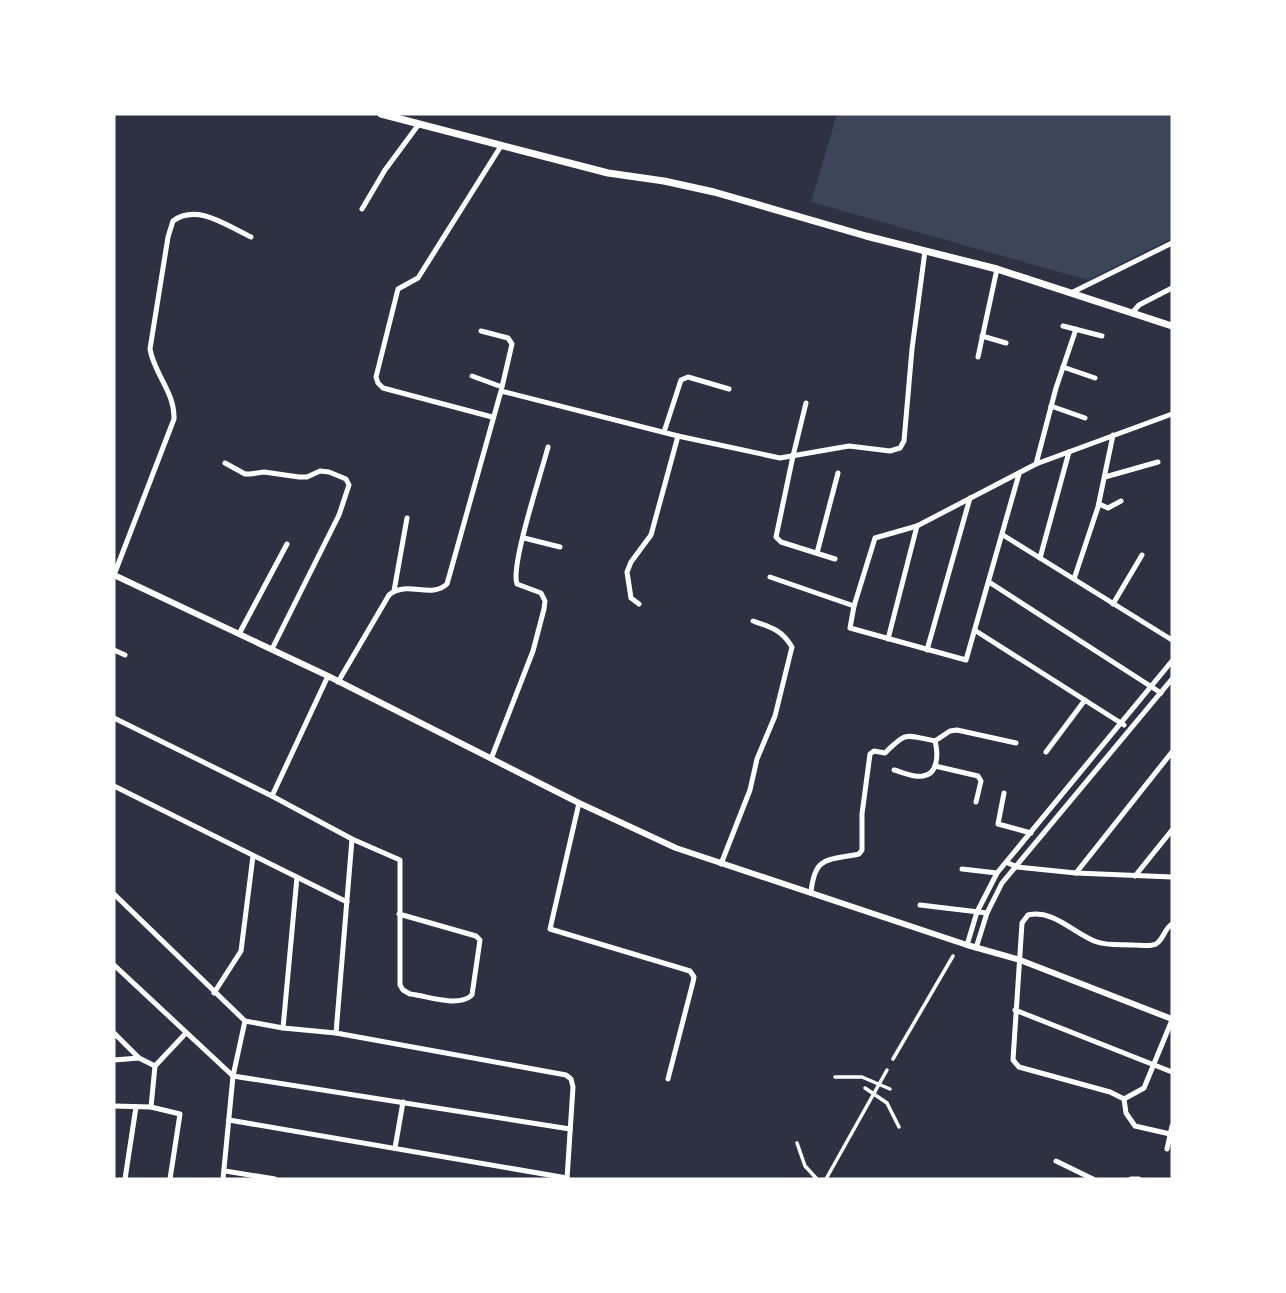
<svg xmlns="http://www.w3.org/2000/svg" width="1286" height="1293" font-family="Roboto,sans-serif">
  <rect width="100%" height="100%" fill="#2d3142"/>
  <path fill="#3c4559" d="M837,114H1172V238L1088,280L811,202Z"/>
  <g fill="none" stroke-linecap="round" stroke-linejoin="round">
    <g stroke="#fff" stroke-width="3.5">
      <path d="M893,1059L953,956"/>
      <path d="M835,1077H862L890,1089"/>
      <path d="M865,1088L887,1103L899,1127"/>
      <path d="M797,1143L805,1166L817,1179"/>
      <path d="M826,1179L887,1070"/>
    </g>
    <g stroke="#fff" stroke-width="5">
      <path d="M362,209L385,170L419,124"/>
      <path d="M1073,292L1172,243"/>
      <path d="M1132,313L1139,305L1172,288"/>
      <path d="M1063,326L1102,336"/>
      <path d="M982,336L1006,343"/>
      <path d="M978,357L997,269"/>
      <path d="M1063,367L1095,378"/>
      <path d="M472,376L502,387L512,344L508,338L481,331"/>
      <path d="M806,403L793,456L776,537L781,542L835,559"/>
      <path d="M1051,406L1085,418"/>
      <path d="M492,417L383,388L378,383L376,377L398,289L418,278L501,146"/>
      <path d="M664,432L681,380L688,377L729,389"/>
      <path d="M225,463L245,474H250L264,472L299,477H307L320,471L329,472L346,479L349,485L339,515L272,649"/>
      <path d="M1036,464L1056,388L1076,329"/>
      <path d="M1019,474L966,660L850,628L854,606L875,538L917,526L1036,464L1172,414"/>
      <path d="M1105,477L1158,462"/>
      <path d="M1099,504L1108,508L1121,501"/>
      <path d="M1003,535L1172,640"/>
      <path d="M524,538L560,547"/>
      <path d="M817,553L838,473"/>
      <path d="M1040,558L1069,452"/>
      <path d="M114,575L174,419C175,392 154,374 150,349L168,237L173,221C197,203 227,226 251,237"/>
      <path d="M770,577L854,606"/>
      <path d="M1074,579L1098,507L1113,435"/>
      <path d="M989,582L1161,693"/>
      <path d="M394,591L407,518"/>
      <path d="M639,604L631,598L627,572L631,562L651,535L678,436"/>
      <path d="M1113,604L1142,555"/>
      <path d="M976,631L1124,725"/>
      <path d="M239,634L287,544"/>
      <path d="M888,639L917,526"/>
      <path d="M114,650L125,655"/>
      <path d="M927,650L970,498"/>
      <path d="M338,682L389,595C407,580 431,599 447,584L501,391L678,436L780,458L849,446L890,451L900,448L904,441L912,349L925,251"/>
      <path d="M114,718L272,796L352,839L400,860V985L403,990L410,994C428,996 458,1008 472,995L480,940L476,936L399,914"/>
      <path d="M1046,752L1085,700"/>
      <path d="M491,759L533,651L544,609L545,601L541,593L517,584C510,566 542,471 548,447"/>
      <path d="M935,766L978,776L981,781L976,802"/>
      <path d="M894,770C902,772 915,778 923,776C939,774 938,752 935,741"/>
      <path d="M114,786L347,902"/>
      <path d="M1004,793L998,824L1031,833"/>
      <path d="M272,796L328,676"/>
      <path d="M579,803L550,929L690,971L694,977L693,982L668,1079"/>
      <path d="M1008,863L1017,867L1076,873L1172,877"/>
      <path d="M721,864L750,790L757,759L775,716L792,647C782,630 771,627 753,621"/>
      <path d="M962,869L997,873"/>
      <path d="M1076,873L1172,752"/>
      <path d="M1135,876L1172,830"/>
      <path d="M811,892C815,855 827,861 859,854L862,850V814L870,754L874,751L885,753C907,731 905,735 935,741L950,731L957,730L1016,743"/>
      <path d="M114,894L245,1021L283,1028L336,1033L566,1075L571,1079L573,1087L567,1179"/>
      <path d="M920,905L987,913"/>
      <path d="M1172,924C1164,929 1164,939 1156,944C1150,947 1141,945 1134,945C1123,944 1108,946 1097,942C1074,934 1054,909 1028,915L1022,923L1013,1060L1019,1067L1110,1092L1124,1099L1144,1088L1172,1020"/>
      <path d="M967,945L977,912L997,873L1172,661"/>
      <path d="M976,948L987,913L1002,883L1172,679"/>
      <path d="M114,965L233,1076L570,1129"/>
      <path d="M214,993L241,951L253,856"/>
      <path d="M1015,1010L1172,1072"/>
      <path d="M283,1028L297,877"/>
      <path d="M114,1033L139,1058L155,1066"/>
      <path d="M336,1033L352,839"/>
      <path d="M114,1060L139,1058"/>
      <path d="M1124,1099L1126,1113L1135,1126L1170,1134"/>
      <path d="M114,1106L151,1107L180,1114L170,1179"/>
      <path d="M151,1107L155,1066L186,1033"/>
      <path d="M229,1120L567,1178"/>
      <path d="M395,1148L403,1102"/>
      <path d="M1167,1149L1172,1126"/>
      <path d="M1056,1161L1093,1179"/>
      <path d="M225,1171L275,1179"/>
      <path d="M125,1179L136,1107"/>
      <path d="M223,1179L233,1076L245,1021"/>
      <path d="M1131,1179H1139"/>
    </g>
    <path stroke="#fff" stroke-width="6" d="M114,575L328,676L579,803L676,848L967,945L1020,960L1172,1019"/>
    <path stroke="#fff" stroke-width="7" d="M381,114L608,173L664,181L714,192L866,236L997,269L1172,326"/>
  </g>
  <rect width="1286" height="1293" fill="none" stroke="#ffffff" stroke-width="231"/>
</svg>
